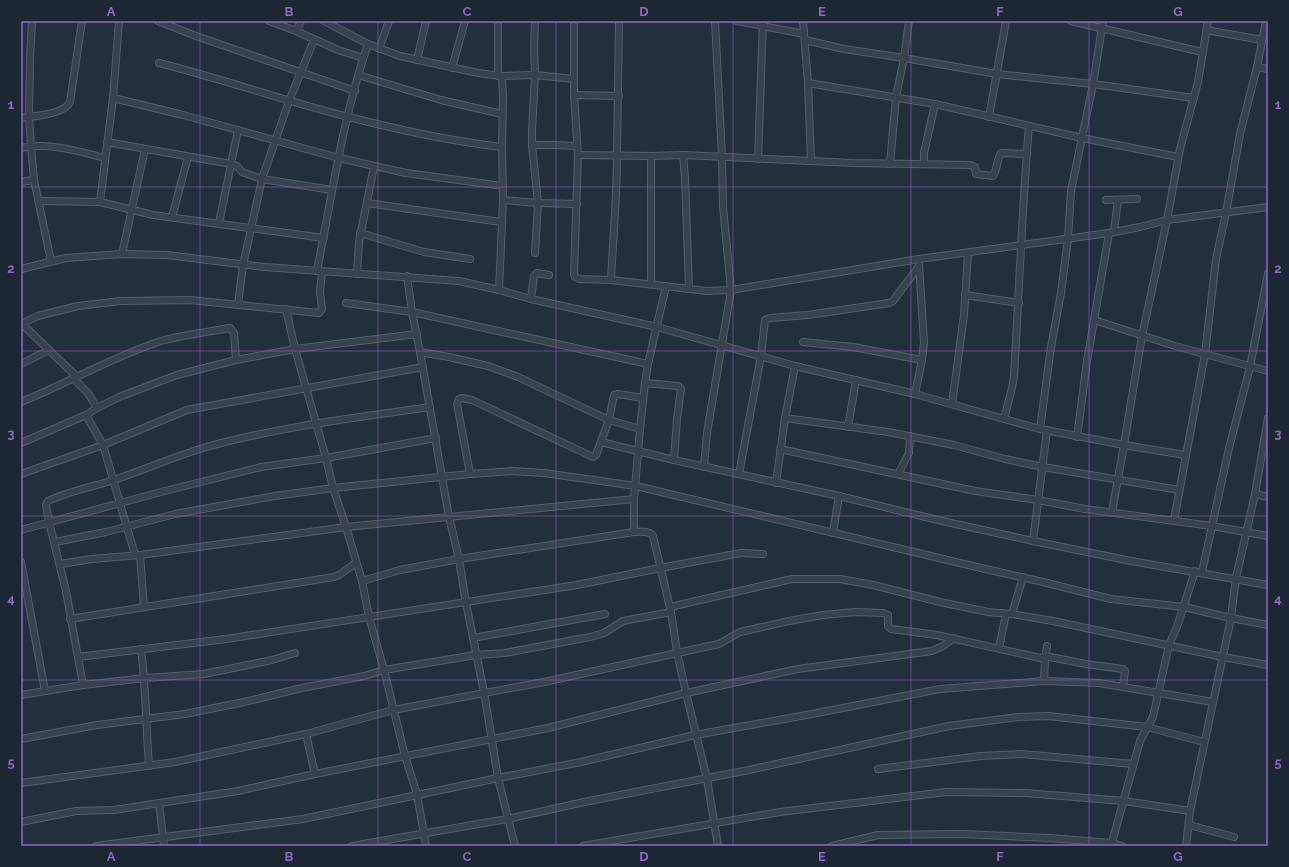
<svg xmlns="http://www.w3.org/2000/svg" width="1289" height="867" font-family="Raleway,sans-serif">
  <rect width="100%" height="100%" fill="#242f3e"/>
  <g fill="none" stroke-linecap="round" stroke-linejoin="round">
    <g stroke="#565f6c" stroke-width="8">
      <g id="minor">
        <path d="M32,21L30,59L29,117L31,146L34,180L51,261"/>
        <path d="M158,21L196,36L355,91"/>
        <path d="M269,21L296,31L338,50L363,58"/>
        <path d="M324,21L368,44L400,56L478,73L502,76L535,75L574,79"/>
        <path d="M535,21L534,48L535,75L532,130V145L538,203L535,253"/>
        <path d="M574,21V95L578,155L574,274L575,277L579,279L611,280L707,291L731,290L919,259L1109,233L1140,227L1167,220L1268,207"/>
        <path d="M737,21L804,34"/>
        <path d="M803,21L808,83L811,160"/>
        <path d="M1071,21L1202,52"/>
        <path d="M1206,30L1262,40"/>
        <path d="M296,31L301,21"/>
        <path d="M805,40L844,49L904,58L997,74L1093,84L1194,98"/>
        <path d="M379,49L389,21"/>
        <path d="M417,60L426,21"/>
        <path d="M159,63C223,79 285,101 349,117C399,130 450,141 502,147"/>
        <path d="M1257,67L1268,69"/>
        <path d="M452,68L465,21"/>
        <path d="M358,75L441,100L502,114"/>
        <path d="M498,76V21"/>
        <path d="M808,83L935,104L1082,138L1178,157"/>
        <path d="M574,95L619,96"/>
        <path d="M113,98L183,115L339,158L406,173L503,186"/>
        <path d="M989,117L1006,21"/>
        <path d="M21,118C34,116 64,115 70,102L82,21"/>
        <path d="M107,142L231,164L237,166L242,172L262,179L332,190"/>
        <path d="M532,145H554L577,146"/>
        <path d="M21,148C48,142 78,151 105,158"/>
        <path d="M578,155L651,156L683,155L685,177L689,289"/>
        <path d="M683,155L853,163L970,165L975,167L976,174L993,176C998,170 996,160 1001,153L1027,154"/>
        <path d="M758,159L763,21"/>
        <path d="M890,164L896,97L904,58L909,21"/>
        <path d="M924,164V153L935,104"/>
        <path d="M21,182L34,180"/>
        <path d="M503,200L538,203L577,204"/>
        <path d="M1106,200L1137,199"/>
        <path d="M39,201L100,202L153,215L324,238"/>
        <path d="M100,202L113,98L119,21"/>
        <path d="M367,203L501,222"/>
        <path d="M172,217L188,157"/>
        <path d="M219,223L238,130"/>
        <path d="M1114,231L1118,200"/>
        <path d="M360,233L424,252L470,259"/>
        <path d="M122,254L145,149"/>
        <path d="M21,269L66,258L122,254L167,255L264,267L459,281L499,290L531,299L657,327L795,366L915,394L1040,429L1124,445L1185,455"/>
        <path d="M317,271C332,195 343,117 368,44"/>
        <path d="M357,274L359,242L374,166"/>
        <path d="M407,276L412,312L420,352L449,517L459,559L466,603L484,692L498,778L515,846"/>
        <path d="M611,280C613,239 617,197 617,155C618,110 618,66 619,21"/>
        <path d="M651,284V156"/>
        <path d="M499,290L503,200L502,147L503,98L502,76"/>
        <path d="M965,295L1019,303"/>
        <path d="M531,299L534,276L537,273L549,275"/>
        <path d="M346,303L412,312L648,364"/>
        <path d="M238,305L243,265L262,179L289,101L314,40"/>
        <path d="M286,309L295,349L326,458L333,488L346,527L362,581L369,617L384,670L405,756L417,794L426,846"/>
        <path d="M1094,320L1175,346L1268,371"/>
        <path d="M21,323L77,377"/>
        <path d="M21,324L38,316L78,306L121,301L190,300L319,313L322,309L320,292L322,272"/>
        <path d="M803,342L853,347L922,360"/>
        <path d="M420,352L449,357L488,366L518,377L609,420L640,429"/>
        <path d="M21,364L49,350"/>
        <path d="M74,379L88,393L97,408"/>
        <path d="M645,383L678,386L681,389L677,419L674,460"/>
        <path d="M915,394L922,360L924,342L919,265"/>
        <path d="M21,402C68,383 112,357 161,341C183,335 207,332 230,328L234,333L236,360"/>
        <path d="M952,404L964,315L968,253"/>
        <path d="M86,415L103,445L135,555"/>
        <path d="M785,418L888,432L954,445L1005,459L1043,467L1179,490"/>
        <path d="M1004,419L1012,388L1014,376C1019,293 1022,209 1029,126"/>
        <path d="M848,427L856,380"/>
        <path d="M1040,429L1051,347L1061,293L1068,238L1071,191L1093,84L1103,21"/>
        <path d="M1077,437L1087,361L1109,233"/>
        <path d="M601,442L674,460L839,496L942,521L1033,541L1131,561L1268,585"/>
        <path d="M21,443L86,415L97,408L119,397L177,375L236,360L295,349L417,334"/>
        <path d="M780,449L975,491L1038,500L1085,509L1212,526L1268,536"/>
        <path d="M704,467L707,433L731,290L723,207L722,157L715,21"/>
        <path d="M21,474L103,445L187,410L423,367"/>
        <path d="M470,474L457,404L459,399L462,398L472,400L593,457L596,455L609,420L614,395L618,394L643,398"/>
        <path d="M739,474L761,356L765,320L770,318L808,315L889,303L893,301L919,266"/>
        <path d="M898,474L909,453L910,436"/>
        <path d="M776,483L785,418L795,366"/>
        <path d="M1255,494L1268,497"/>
        <path d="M1112,512L1124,445L1142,336L1167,220L1180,149L1198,82L1208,21"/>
        <path d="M1174,520L1205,354L1216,259L1226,213L1240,134L1257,67L1266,21"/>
        <path d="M21,530L161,492L261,467L326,458L436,438"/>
        <path d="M634,532V499L640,429L645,383L648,364L666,286"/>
        <path d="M833,533L839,496"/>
        <path d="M1033,541L1047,430"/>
        <path d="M55,542L106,532L175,514L275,496L333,488L470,474L512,471L544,473L636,486L981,568L1043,582L1111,599L1184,607L1231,618L1268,625"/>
        <path d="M140,555L144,607"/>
        <path d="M21,562L45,691"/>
        <path d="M60,564L92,559L140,555L346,527L634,499"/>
        <path d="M1202,572L1229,448L1250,367L1268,273"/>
        <path d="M362,581L400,570L459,559L634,532C641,532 649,530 653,536L671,612L677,652L686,693L707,779L718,846"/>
        <path d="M670,607L792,579H840L873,585L940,602L988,612L1012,614L1053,621L1223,657L1268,665"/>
        <path d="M1012,614L1023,577"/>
        <path d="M70,619L334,577L339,575L356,563"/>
        <path d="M473,638L605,614"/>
        <path d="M999,648L1006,614"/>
        <path d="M141,649C146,688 146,727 149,766"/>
        <path d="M1045,656L1086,664L1123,669L1125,671L1123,686"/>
        <path d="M78,657L226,639L577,585L660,568L741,553L763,554"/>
        <path d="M1044,681L1045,659L1047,646"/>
        <path d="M83,685L66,591L49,522L46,505L48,501C69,491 92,487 114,480C144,470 173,457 203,448C277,427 354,418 430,407"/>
        <path d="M21,695L83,685L145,678L204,674L272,660L295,653"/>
        <path d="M306,734L315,774"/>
        <path d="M21,739L97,725L185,714L244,702L302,688L364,676L384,670L476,655L505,653L590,637L604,633L623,621L671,612"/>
        <path d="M878,769L981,756L1021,754L1133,764"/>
        <path d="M21,783L175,762L306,734L393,710L544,682L714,645L719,644L740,632L789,621L823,615L855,612L883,613L888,615V626L891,629L937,635L1045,659"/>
        <path d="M159,803L164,846"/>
        <path d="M21,822L76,811L114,810L238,791L315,774L548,728L686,693L798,669L932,651L943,646L954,638"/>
        <path d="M1189,825L1234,837"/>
        <path d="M96,846L303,819L498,778L581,762L695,735L812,714L940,689L1044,681L1099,683L1213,702"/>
        <path d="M352,846L507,819L589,801L749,770L949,726L1018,717L1048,716L1147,727L1204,742"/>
        <path d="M583,846L780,812L946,792L1025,793L1124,801L1190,811"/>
        <path d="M832,846L878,835L963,834L1050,838L1112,843L1122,846"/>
        <path d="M1111,846L1140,741L1153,717L1169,645L1177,627L1195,571"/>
        <path d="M1186,846L1190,811L1231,618L1236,578L1255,494L1268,418"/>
      </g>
    </g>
    <use href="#minor" stroke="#38414e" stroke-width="6"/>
  </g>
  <path fill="none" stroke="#9266c3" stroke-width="1" stroke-opacity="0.55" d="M200,21V846M378,21V846M556,21V846M733,21V846M911,21V846M1089,21V846M21,187H1268M21,351H1268M21,516H1268M21,680H1268"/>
  <rect width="1289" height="867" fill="none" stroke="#1d2633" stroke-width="44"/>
  <rect x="22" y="22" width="1245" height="823" fill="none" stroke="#9266c3" stroke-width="1.5"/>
  <g font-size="13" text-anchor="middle" font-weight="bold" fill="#9266c3">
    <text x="111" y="16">A</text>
    <text x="289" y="16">B</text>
    <text x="467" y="16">C</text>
    <text x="644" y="16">D</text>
    <text x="822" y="16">E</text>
    <text x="1000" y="16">F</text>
    <text x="1178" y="16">G</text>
    <text x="11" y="109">1</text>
    <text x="1278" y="109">1</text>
    <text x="11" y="273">2</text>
    <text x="1278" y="273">2</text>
    <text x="11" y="438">3</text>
    <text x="1278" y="438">3</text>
    <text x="11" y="603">4</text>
    <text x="1278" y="603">4</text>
    <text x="11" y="767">5</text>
    <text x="1278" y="767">5</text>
    <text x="111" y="861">A</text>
    <text x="289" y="861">B</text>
    <text x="467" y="861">C</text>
    <text x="644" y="861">D</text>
    <text x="822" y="861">E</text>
    <text x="1000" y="861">F</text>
    <text x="1178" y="861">G</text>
  </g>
</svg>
